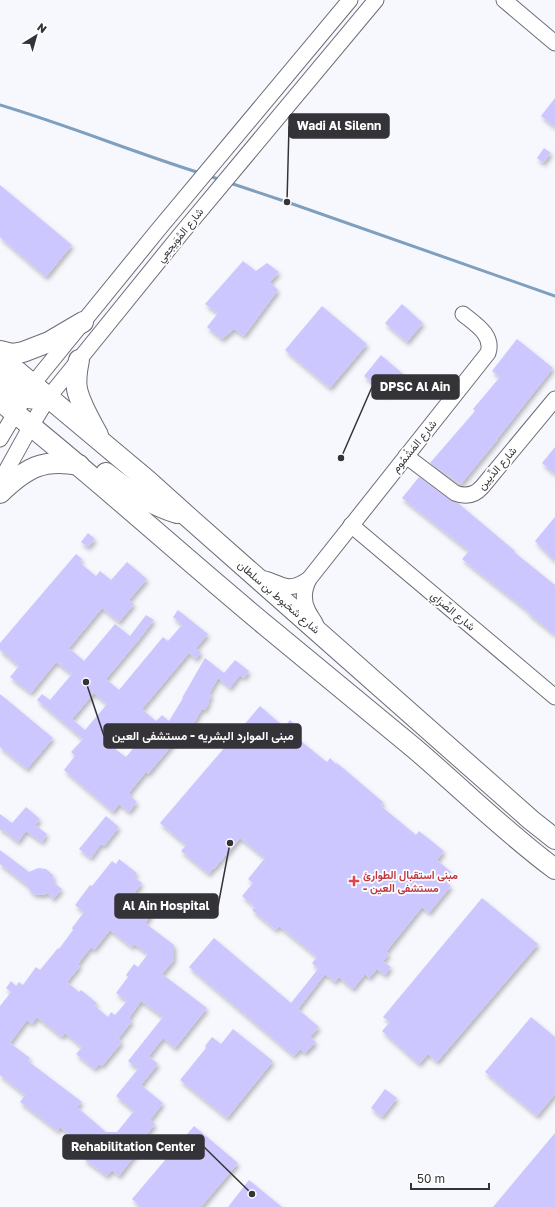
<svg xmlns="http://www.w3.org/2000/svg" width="555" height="1207" font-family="'Golos Text',Vazirmatn,sans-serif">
  <defs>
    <filter id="shadow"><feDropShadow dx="2" dy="3.5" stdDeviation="2" flood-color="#0004"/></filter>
  </defs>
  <rect width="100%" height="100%" fill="#f7f7fe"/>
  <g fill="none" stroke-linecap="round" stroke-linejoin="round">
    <g stroke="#7ea0be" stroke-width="3">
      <path d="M0,105C67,125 133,152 200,173"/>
      <path d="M209,176L221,180"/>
      <path d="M230,183L287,202L555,296"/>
    </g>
  </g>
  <g fill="#cdc7ff" fill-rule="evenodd" filter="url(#shadow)">
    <path d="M555,98V127L541,116Z"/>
    <path d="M544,148L551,153L543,163L537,158Z"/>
    <path d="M0,185L72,245L46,277L0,237Z"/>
    <path d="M243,261L256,271L267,263L279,272L270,282L278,290L244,336L234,329L222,339L207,327L218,313L205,304Z"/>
    <path d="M402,304L423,323L407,342L385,323Z"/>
    <path d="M322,306L367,344L330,388L285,350Z"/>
    <path d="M517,339L553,368L498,438V439L461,484L430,463L475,411L473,409L500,377L492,371Z"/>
    <path d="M381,355L403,374L386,395L364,376Z"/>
    <path d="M555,447V474L542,463Z"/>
    <path d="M419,477L450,500L458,503L515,551L514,552L555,585V635L528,613L529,612L462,559L469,551L402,498Z"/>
    <path d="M555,517V561L535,541Z"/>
    <path d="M88,533L95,539L88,547L81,542Z"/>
    <path d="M76,554L82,559L80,563L96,576L100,571L111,580L127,562L147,579L129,600L134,604L119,622L102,608L69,648L84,661L115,624L130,636L146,615L154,620L137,642L106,679L119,690L163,637L168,641L182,625L173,617L178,610L208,634L196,648L201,652L196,659L189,653L142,709L156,721L162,715L169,721L183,698H182L205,658L224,673L235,660L249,671L244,678L240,675L230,688L218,678L209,694L212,695L208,702L209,703L205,710L202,709L191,728L188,726L148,774L146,772L129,793L131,795L130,796L137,802L129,812L119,804L113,812L64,770L75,756L71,752L83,739L37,700L42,694L50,700L72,674L56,662L31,693L10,677L19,666L0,650V643ZM94,693L107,704L85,730L72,719ZM131,722L145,734L126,757L111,746Z"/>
    <path d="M0,694L53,738L27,769L0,747Z"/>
    <path d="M260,706L284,727L290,720L297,726L291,733L323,759L327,762L330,758L336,764L337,763L383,802L381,806L416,835L419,831L444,851L437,860L451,872L444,881L451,886L429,913L422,907L386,952L389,954L383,961L391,967L385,975L377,969L369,978L365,974L353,989L339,977L335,982L325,974L298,1009L319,1027L310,1037L316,1042L305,1053L300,1049L294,1056L189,967L214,938L291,1003L318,969L312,963L317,957L279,926L276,930L252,910L255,907L242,896L253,883L248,879L265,858L240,838L214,869L213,868L209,874L181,851L186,845L160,823Z"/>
    <path d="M26,807L40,819L35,825L47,834L42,842L26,831L18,842L3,830H0V814L12,823Z"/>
    <path d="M106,816L119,827L104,846L101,844L91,858L79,849Z"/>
    <path d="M0,850L29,872L38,868L46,869L53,875L54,883L62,889L53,899L48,893L43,895L34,894L31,892L27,885L0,864Z"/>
    <path d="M119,859L137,873L134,877L142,883L123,908L159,895L147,910L152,914L145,923L174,945V960L162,974L207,1008L175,1048L163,1038L149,1056L158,1064L141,1085L163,1103L150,1120L155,1124L136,1148L139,1150L119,1176L112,1170L107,1176L84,1159L90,1151L60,1127L58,1131L20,1102L25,1095L0,1075V1006L11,992L6,988L11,981L16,986L19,982L23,985L36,967L40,970L58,948L59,949L73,930L72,928L84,912L75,905L90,885L92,886L112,861L116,864ZM110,930L132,947L134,944L148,954L138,967L134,964L126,975L128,977L116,993L127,1001L115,1015L111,1012L108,1017L95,1006L97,1003L81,990L79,992L67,982L80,966L78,964L91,947L94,950ZM141,1001L163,1017L128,1061L138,1069L116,1096L134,1111L117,1132H106L77,1107L82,1102L28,1061L30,1058L10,1043L27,1020L32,1024L37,1017L62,1037L65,1033L82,1047L76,1054L95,1069L99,1064L102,1066L122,1042L118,1039L132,1021L129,1018Z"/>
    <path d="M482,898L538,944L437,1062L428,1054L419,1064L382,1031L390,1022L383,1017Z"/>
    <path d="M531,1017L555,1037V1094L537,1116L485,1072Z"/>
    <path d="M233,1029L273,1061L227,1118L180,1080L206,1048L205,1046L212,1037L221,1044Z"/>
    <path d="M385,1089L397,1098L382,1117L371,1108Z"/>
    <path d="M194,1126L238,1163L201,1207H141L132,1199Z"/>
    <path d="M555,1133V1207H493Z"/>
    <path d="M249,1180L282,1207H228Z"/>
  </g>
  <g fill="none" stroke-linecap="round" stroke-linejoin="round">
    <g stroke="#6d6d77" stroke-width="17">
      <g id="minor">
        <path d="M504,0L555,43"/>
        <path d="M0,439L32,385L158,230L350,0"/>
        <path d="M406,456L455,493C465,497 474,496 482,487L555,399"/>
        <path d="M0,482L31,426L48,398L180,235L376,0"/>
        <path d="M351,525L555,697"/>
        <path d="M261,578C282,582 285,595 309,579"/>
        <path d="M316,625C314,620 310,616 308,611C302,600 304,589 309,579L488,353C494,335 475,324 463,314"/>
      </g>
    </g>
    <g stroke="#6d6d77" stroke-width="22">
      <g id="major">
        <path d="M0,351L12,354L23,352L49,342L83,322"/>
        <path d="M0,357L147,480L187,516L531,820L555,839"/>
        <path d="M79,360C77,370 75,379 77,389C80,404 91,422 98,435"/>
        <path d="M0,380C17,393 25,402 48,398"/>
        <path d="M0,401C91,473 176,551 265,625C314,666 364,707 414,748C461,788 505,832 555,869"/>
        <path d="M106,473C127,490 151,505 177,513"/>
        <path d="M0,493C26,468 43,458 79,465"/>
      </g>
    </g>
    <use href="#minor" stroke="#fff" stroke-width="15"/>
    <use href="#major" stroke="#fff" stroke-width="20"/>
  </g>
  <path fill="#e0444e" stroke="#fff" stroke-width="1.5" d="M352 875h4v4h4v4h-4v4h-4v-4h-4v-4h4z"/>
  <g text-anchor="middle" stroke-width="3.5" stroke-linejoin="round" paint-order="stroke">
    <g font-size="11" fill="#343438" stroke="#fff">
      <text transform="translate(180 235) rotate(-51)" y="4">شارع المُوَيجعِي</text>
      <text transform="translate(414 446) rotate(-51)" y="4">شارع المَشْمُوم</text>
      <text transform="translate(497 468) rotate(-49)" y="4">شارع الدِّيين</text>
      <text transform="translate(279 597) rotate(41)" y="4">شارع شخبوط بن سلطان</text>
      <text transform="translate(453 611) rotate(40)" y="4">شارع الصِّرَاي</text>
    </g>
    <g font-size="11" font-weight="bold" fill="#be3a42" stroke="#fff" text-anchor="start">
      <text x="363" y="879">مبنى استقبال الطوارئ<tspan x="363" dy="13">- مستشفى العين</tspan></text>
    </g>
  </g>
  <path fill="none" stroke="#343438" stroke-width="1.5" d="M287 202L289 126M341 458L372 387M86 682L104 736M230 843L218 906M252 1194L204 1147"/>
  <g fill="#343438" stroke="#fff" stroke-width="1.5">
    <circle cx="287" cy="202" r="4"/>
    <circle cx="341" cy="458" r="4"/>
    <circle cx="86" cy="682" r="4"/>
    <circle cx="230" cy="843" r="4"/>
    <circle cx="252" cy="1194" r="4"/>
  </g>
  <g fill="#343438" stroke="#343438" stroke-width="1.5">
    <rect x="289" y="114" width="100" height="24" rx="4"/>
    <rect x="372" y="375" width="87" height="24" rx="4"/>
    <rect x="104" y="724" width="197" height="24" rx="4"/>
    <rect x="115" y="894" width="103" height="24" rx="4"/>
    <rect x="63" y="1135" width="141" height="24" rx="4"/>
  </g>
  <g font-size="12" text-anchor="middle" font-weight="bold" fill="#fff">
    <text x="339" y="130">Wadi Al Silenn</text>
    <text x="415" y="391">DPSC Al Ain</text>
    <text x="203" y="740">مبنى الموارد البشريه - مستشفى العين</text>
    <text x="166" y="910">Al Ain Hospital</text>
    <text x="133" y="1151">Rehabilitation Center</text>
  </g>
  <g transform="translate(36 36) rotate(37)" stroke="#ffffff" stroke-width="3" paint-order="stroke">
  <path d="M0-3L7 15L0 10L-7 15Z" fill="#343438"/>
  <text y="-6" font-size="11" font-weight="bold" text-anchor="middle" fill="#343438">N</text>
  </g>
  <path d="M411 1183v6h78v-6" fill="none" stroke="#343438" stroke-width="2"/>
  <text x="417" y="1183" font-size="12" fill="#343438" stroke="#ffffff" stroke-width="3" paint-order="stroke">50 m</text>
</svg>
